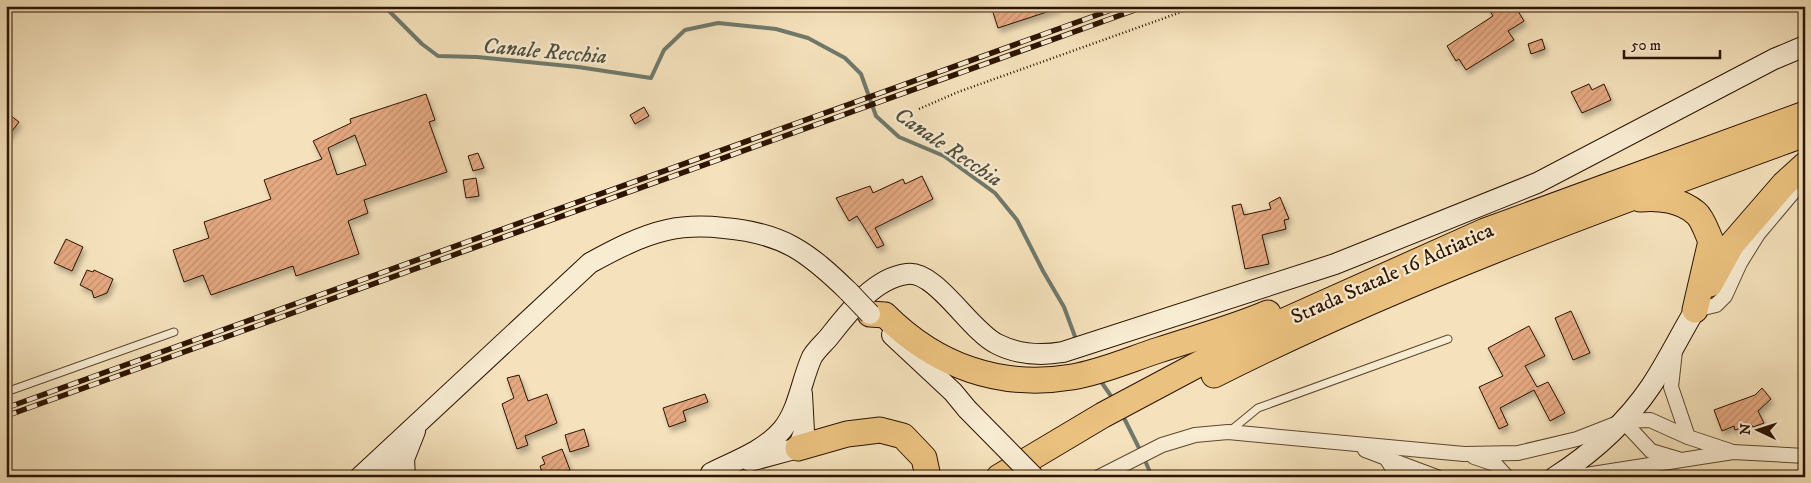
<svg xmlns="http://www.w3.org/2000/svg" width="1811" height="483" font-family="'IM FELL DW Pica',serif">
  <defs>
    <pattern id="building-hatch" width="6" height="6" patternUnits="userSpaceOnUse" patternTransform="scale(1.25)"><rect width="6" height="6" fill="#e5a982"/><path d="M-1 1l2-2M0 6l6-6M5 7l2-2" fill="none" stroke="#c5916e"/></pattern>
    <filter id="shadow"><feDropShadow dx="2.5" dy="4.5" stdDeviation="2.5" flood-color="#0004"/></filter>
  </defs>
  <rect width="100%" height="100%" fill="#f5e2bc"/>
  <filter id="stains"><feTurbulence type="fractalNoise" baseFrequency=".004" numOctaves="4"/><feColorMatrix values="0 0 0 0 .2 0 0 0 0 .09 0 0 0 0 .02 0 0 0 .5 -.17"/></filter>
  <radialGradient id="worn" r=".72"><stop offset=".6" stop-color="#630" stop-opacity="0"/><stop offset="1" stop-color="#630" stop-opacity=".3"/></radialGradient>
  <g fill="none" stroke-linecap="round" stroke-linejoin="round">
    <g stroke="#6f796b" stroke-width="4">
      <path d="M384,6L422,44L438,56L477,57L578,67L651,78L664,50L685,30L718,23L776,29L808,38L845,58L861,74L876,116L899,137L944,156L995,193L1017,220L1043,271L1064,307L1077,342"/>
      <path d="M1100,380L1113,399"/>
      <path d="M1122,414L1141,452"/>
      <path d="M1144,458L1152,477"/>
    </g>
  </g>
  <g fill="url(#building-hatch)" stroke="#2c1400" fill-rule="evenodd" filter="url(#shadow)">
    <path d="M991,6H1059V8L998,28Z"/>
    <path d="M1487,6H1515L1524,21L1508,31L1514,40L1466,70L1459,59L1456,61L1447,46L1493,16Z"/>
    <path d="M1542,39L1545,49L1531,54L1528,44Z"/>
    <path d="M1589,84L1592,90L1604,84L1611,100L1582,113L1571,92Z"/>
    <path d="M426,94L435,120L429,122L447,172L364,200L368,213L348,221L359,254L296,276L293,266L211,295L203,275L184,282L173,250L209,238L204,222L271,199L264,180L322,159L313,141L351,123L350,119ZM355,135L366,165L337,175L328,148Z"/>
    <path d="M644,107L649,116L635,124L630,115Z"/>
    <path d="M6,112L19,122L6,139Z"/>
    <path d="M478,153L484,168L473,171L468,156Z"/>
    <path d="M922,176L933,199L875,228L884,245L877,248L857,216L849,221L836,198L870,186L873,193L903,179L905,184Z"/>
    <path d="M476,178L479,196L466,198L463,180Z"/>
    <path d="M1280,197L1289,219L1284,220L1286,229L1262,235L1269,264L1245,269L1232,206L1241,204L1244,215L1271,209L1269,203Z"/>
    <path d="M66,239L83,247L72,271L54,263Z"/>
    <path d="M87,270L93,272L94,270L113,279L107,293L94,298L92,291L80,285Z"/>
    <path d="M1571,311L1590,353L1573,360L1555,318Z"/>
    <path d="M1529,326L1545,356L1525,366L1537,387L1548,382L1565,413L1550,421L1534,390L1500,408L1508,425L1499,429L1479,387L1503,376L1488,348Z"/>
    <path d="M519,375L528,401L547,394L557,423L525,436L528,445L517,449L502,404L514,398L507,378Z"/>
    <path d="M1762,388L1771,399L1758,411L1764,423L1753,427L1751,424L1735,430L1734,426L1722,431L1714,410L1755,395Z"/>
    <path d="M705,394L708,402L683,411L686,421L669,427L663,408Z"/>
    <path d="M584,429L589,446L570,452L565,435Z"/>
    <path d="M562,449L570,470L552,477H544L540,466L545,464L542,457Z"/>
  </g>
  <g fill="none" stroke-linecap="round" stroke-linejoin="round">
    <g stroke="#5e482f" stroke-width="9">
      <g id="lane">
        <path d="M6,392L174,332"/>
        <path d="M1230,431L1258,408L1448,339"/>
      </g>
    </g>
    <g stroke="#5e482f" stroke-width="16">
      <g id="street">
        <path d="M1695,310L1716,305L1725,296L1740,263L1758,234L1795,190"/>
        <path d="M1675,351L1671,387L1688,437L1730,451"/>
        <path d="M1623,421L1651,451L1678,459"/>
        <path d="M1365,450L1386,458L1398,477"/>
        <path d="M1474,457L1495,464L1507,477"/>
        <path d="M1386,458L1437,477"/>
        <path d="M1099,477L1162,445L1195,435L1228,432L1464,454L1518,453L1577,439L1623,421L1650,420L1688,437"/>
        <path d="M1573,477L1733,452L1805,456"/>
      </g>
    </g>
    <g stroke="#2c1400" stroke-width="22">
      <g id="secondary">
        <path d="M892,335L953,392L967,409"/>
        <path d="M798,448L804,432L802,394"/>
        <path d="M750,461L798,448"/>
        <path d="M711,473C735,461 764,451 782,430C799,409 801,381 812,357C816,350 824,343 829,337C848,313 874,278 907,274C936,270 969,330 997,344C1019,355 1040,356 1063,352L1335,264L1537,183L1774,59L1805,46"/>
        <path d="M360,477L590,263C614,250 640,236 667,230C685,226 706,226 724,228C783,233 808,252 849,292"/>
        <path d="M385,477L398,448"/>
        <path d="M405,477L404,459L415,431"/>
        <path d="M1555,477C1592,453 1626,423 1651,386C1667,362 1680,335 1695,310"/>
      </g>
    </g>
    <g stroke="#2c1400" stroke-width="27">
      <g id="highway">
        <path d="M1640,199C1659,197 1681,200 1696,213C1703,219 1707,233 1711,241L1695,310"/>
        <path d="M1710,284L1732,244L1784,184L1805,165"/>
        <path d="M870,314L885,315C936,366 1000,389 1072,377C1102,372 1131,359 1159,350C1195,338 1233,328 1268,313"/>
        <path d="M1214,375C1404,279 1605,207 1805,134"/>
        <path d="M798,448L847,434L880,430L903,436L924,458L928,477"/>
        <path d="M999,477L1103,415L1257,333L1485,231L1805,114"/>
      </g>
    </g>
    <path stroke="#2c1400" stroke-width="2.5" stroke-dasharray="1 2.5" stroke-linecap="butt" d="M919,109L958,92L1198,6"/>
    <use href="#lane" stroke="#f8ecd3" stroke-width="7"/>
    <use href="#street" stroke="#f8ecd3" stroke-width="14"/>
    <use href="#secondary" stroke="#f8ecd3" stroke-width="20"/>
    <use href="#highway" stroke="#eac17e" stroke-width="25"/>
    <g stroke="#2c1400" stroke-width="5.5">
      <g id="rail">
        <path d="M6,408L1122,6"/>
        <path d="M6,416L1146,6"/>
      </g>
    </g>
    <use href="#rail" stroke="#f8ecd3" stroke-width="4" stroke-dasharray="11" stroke-linecap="butt"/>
    <g stroke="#2c1400" stroke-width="22" stroke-linecap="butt">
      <g id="secondary-bridge">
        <path d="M849,292L870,314"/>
        <path d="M967,409L1034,477"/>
      </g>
    </g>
    <use href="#secondary-bridge" stroke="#f8ecd3" stroke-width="20"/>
  </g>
  <g text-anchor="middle" stroke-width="4.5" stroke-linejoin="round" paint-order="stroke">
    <g font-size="21" fill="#2c1400" stroke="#f8ecd3">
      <text transform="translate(1392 273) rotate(-24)" y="7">Strada Statale 16 Adriatica</text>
    </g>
    <g font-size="22" font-style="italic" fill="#534f3e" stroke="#f8ecd3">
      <text transform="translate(545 50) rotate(5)" y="8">Canale Recchia</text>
      <text transform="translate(949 146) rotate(34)" y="8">Canale Recchia</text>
    </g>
  </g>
  <rect width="1811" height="483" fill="none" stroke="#f5e2bc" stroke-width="25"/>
  <rect x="8" y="8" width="1796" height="468" fill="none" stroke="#2c1400" stroke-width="2.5"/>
  <rect x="12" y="12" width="1786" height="458" fill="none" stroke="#2c1400"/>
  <g transform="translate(1758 430) rotate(274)" stroke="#f8ecd3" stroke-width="4" paint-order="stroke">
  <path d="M0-4L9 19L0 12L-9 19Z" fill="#2c1400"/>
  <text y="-8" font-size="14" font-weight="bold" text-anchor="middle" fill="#2c1400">N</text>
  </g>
  <path d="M1624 50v8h96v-8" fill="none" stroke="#2c1400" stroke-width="2.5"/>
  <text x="1631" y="50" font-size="15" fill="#2c1400" stroke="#f8ecd3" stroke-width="4" paint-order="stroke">50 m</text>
  <rect width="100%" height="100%" filter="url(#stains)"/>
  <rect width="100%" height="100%" fill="url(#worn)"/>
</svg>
